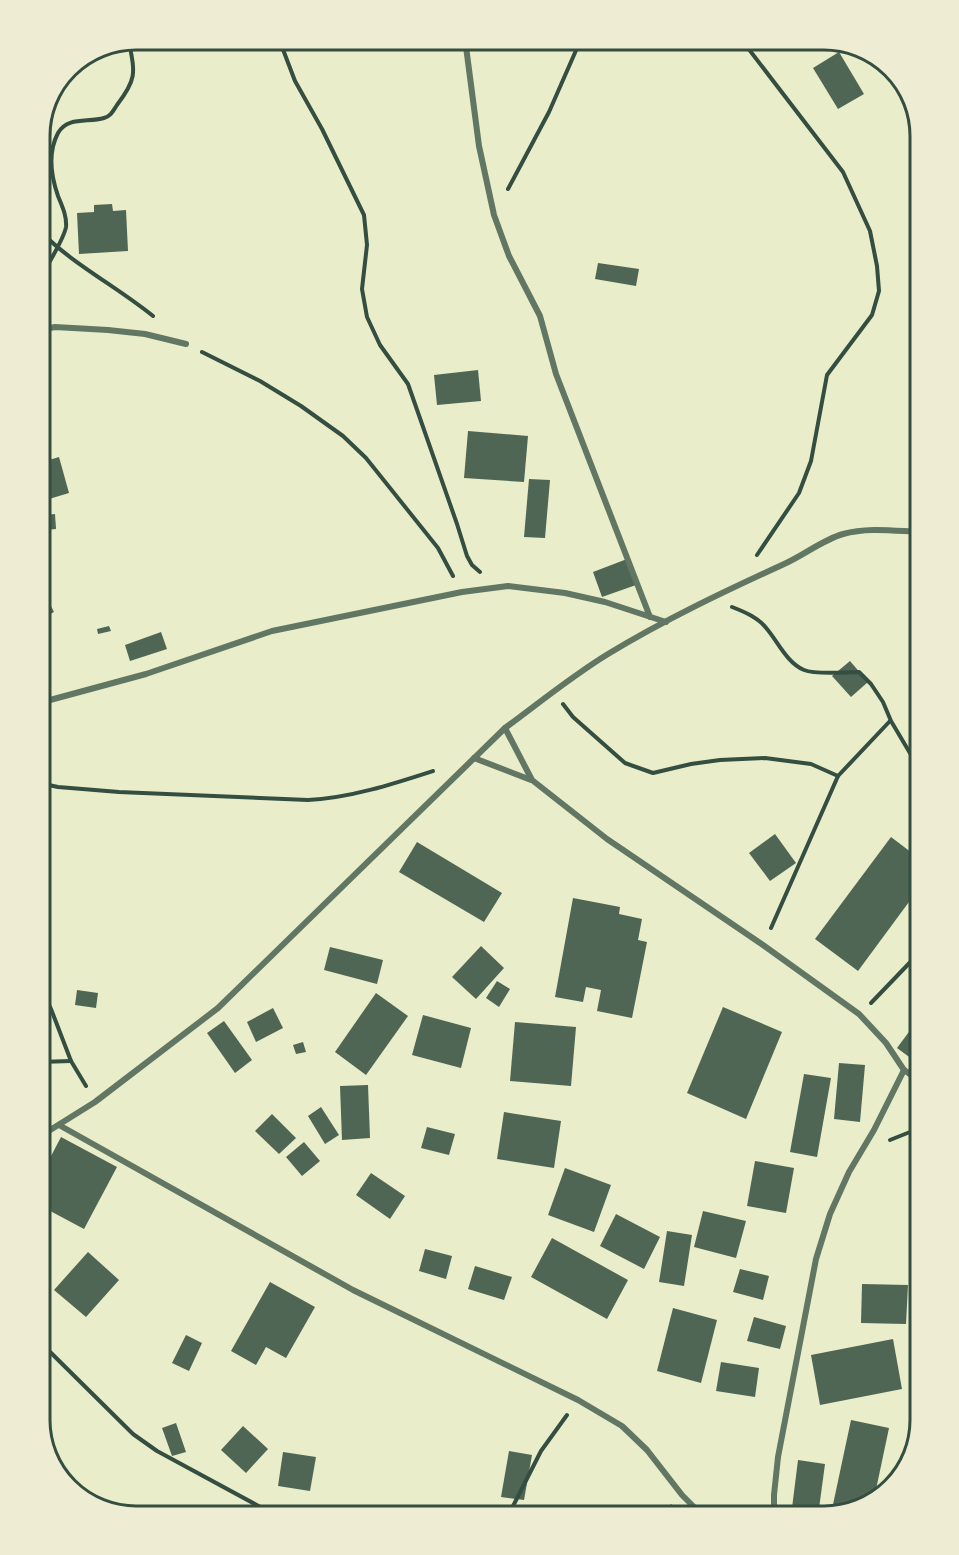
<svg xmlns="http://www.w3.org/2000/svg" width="959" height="1555" font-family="'Open Sans',sans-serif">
  <rect width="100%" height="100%" fill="#e9edc9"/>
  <g fill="#4f6655">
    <path d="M839,52L864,94L838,109L813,68Z"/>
    <path d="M112,204L113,211L126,210L128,251L79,254L77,213L94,212V205Z"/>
    <path d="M598,263L639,269L636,286L595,279Z"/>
    <path d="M478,370L481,401L437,405L434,375Z"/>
    <path d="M468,431L528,436L524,482L464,478Z"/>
    <path d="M59,457L69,493L39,502V463Z"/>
    <path d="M529,479L550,480L545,538L524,537Z"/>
    <path d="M55,514L56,529L46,530L45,515Z"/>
    <path d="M627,559L636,585L602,597L593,572Z"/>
    <path d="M48,600L54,612L45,617L40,605Z"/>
    <path d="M109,626L111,631L98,634L97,629Z"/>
    <path d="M161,632L167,649L130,661L125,645Z"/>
    <path d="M850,661L868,682L851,697L832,676Z"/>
    <path d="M775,834L796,863L770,881L749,853Z"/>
    <path d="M891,837L920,859V887L858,971L815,939Z"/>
    <path d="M417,842L502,893L484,922L399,872Z"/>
    <path d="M573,898L620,907L619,914L642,919L638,940L647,942L632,1018L597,1011L601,990L586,987L583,1002L555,997Z"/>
    <path d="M481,946L504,968L476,999L452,977Z"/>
    <path d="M330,947L383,960L377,984L324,970Z"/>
    <path d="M497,981L510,989L499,1007L486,998Z"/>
    <path d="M77,990L98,993L96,1008L75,1005Z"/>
    <path d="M376,993L408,1016L366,1075L335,1052Z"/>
    <path d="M723,1007L782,1032L746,1119L687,1093Z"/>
    <path d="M273,1008L283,1028L256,1042L247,1022Z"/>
    <path d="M423,1015L471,1028L461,1068L412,1055Z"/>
    <path d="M920,1017V1065L897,1048Z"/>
    <path d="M224,1021L252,1060L235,1073L207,1033Z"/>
    <path d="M515,1022L576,1027L571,1086L510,1081Z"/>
    <path d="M303,1042L306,1052L296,1054L293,1045Z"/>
    <path d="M839,1063L865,1065L860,1122L834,1119Z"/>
    <path d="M804,1074L831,1078L817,1157L790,1152Z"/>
    <path d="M368,1085L370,1138L342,1140L340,1086Z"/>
    <path d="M321,1107L339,1135L325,1144L308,1116Z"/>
    <path d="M504,1112L561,1121L554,1168L497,1159Z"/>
    <path d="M272,1114L296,1138L279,1154L255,1131Z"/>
    <path d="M427,1127L455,1134L449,1155L421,1148Z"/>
    <path d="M61,1137L117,1167L84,1229L39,1205V1179Z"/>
    <path d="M304,1142L320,1161L302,1176L286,1157Z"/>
    <path d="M755,1161L794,1168L786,1213L747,1206Z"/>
    <path d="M920,1161V1191L914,1192L910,1162Z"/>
    <path d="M565,1168L611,1185L594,1232L548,1215Z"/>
    <path d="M371,1173L405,1196L390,1219L356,1195Z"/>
    <path d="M703,1211L746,1221L736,1258L694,1247Z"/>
    <path d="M616,1214L660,1237L644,1269L600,1246Z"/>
    <path d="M667,1231L692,1235L684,1286L659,1282Z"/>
    <path d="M552,1238L628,1280L607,1319L531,1277Z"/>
    <path d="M425,1249L452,1256L446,1279L419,1271Z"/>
    <path d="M88,1252L119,1280L86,1317L54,1290Z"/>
    <path d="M475,1266L512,1277L504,1300L468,1289Z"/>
    <path d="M740,1269L769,1276L763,1300L733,1292Z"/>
    <path d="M270,1282L315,1307L286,1358L266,1347L256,1365L231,1351Z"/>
    <path d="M862,1284L908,1285L906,1324L861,1323Z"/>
    <path d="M673,1308L717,1320L701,1383L657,1371Z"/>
    <path d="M754,1317L786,1326L780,1349L747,1341Z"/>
    <path d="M186,1335L202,1343L189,1371L172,1363Z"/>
    <path d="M893,1339L902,1389L820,1405L811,1355Z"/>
    <path d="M721,1362L759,1368L755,1397L716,1391Z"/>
    <path d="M851,1420L889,1428L874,1499L866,1506L831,1514Z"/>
    <path d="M176,1423L186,1452L172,1456L162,1428Z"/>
    <path d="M243,1426L268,1449L246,1473L221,1450Z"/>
    <path d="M509,1451L532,1455L524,1500L501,1497Z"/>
    <path d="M283,1452L316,1457L310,1491L278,1486Z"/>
    <path d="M798,1460L825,1464L818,1516H791Z"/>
    <path d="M671,1504L689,1516H663Z"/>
  </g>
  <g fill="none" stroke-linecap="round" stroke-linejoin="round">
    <g stroke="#344e41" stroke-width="4">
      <path d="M279,39L295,81L322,129L364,215L367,245L362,289L367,317L380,345L408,384L457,524L467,556L472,565L480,572"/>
      <path d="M741,39L843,172L870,231L877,266L879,291L872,315L827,375L811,461L799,493L757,555"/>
      <path d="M508,189L549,112L581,39"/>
      <path d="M39,230C72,264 116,286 153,316"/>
      <path d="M39,280C46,268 64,239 66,227C67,216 62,206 58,196C51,176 48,152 58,133C68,116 88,123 104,118C111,116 113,111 117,105C137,79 135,73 129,42"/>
      <path d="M202,352L260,381L301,406L343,436L366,458L438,548L453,576"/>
      <path d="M732,607C745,612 759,618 767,629C778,642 787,663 804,670C816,675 845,672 859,672L871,684L883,702L891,721L920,770"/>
      <path d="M563,704L573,717L625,763L653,773L691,764L720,760L765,758L811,764L838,776"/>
      <path d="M39,783L58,787L119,792L308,800C350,798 393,784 433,771"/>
      <path d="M771,928L838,776L890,721"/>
      <path d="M39,983L51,1009L71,1061L86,1086"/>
      <path d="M871,1003L920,952"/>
      <path d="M39,1062L71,1061"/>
      <path d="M890,1140L920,1128"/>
      <path d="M39,1341L133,1434L157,1451L277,1516"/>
      <path d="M508,1516L541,1451L567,1415"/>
    </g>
    <g stroke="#617663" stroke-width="6">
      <path d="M465,39L479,146L494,215L509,256L540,316L556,374L650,617"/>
      <path d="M39,330L55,327L108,330L145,334L186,344"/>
      <path d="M39,703L146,674L272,631L462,592L508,586L565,593L605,602L666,622"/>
      <path d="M505,728L532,780L607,839L763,945L859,1014L886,1043L904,1070L920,1081"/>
      <path d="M474,758L531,780"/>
      <path d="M59,1125L353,1290L578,1400L622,1426L647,1450L682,1495L703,1516"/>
      <path d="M39,1137L95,1102L218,1008L505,728C539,703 572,676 608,654C664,620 723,592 782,565C803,556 822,540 843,534C868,527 895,531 920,532"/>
      <path d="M774,1516V1495L778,1457L816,1259L830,1214L849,1172L874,1130L904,1070"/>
    </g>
  </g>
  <path d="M0 0H959V1555H0ZM136 50H824A86 86 0 0 1 910 136V1420A86 86 0 0 1 824 1506H136A86 86 0 0 1 50 1420V136A86 86 0 0 1 136 50Z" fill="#eeecd3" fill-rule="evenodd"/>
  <path fill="none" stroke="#344e41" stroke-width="3" d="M136 50H824A86 86 0 0 1 910 136V1420A86 86 0 0 1 824 1506H136A86 86 0 0 1 50 1420V136A86 86 0 0 1 136 50Z"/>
</svg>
